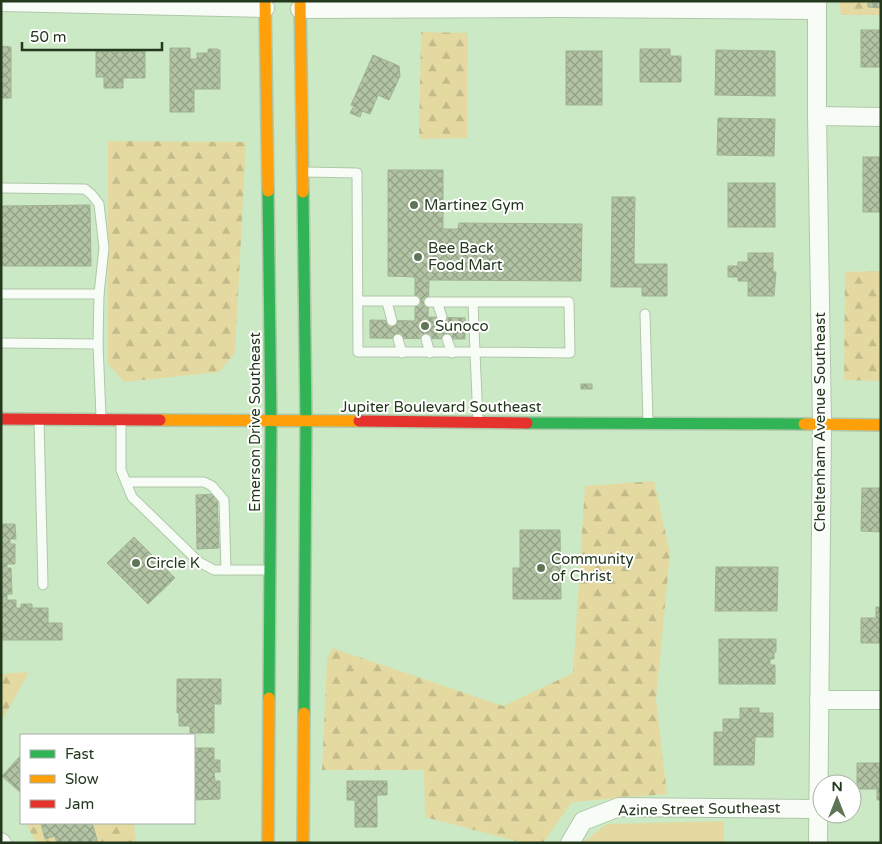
<svg xmlns="http://www.w3.org/2000/svg" width="882" height="844" font-family="'Varela Round',sans-serif">
  <defs>
    <pattern id="forest-firs" width="22" height="20" patternUnits="userSpaceOnUse" patternTransform="scale(1.25)"><rect width="22" height="20" fill="#e4daa1"/><path d="M5 1l3.5 6h-7zM16 11l3.5 6h-7z" fill="#c3bc8a"/></pattern>
    <pattern id="building-cross-hatch" width="8" height="8" patternUnits="userSpaceOnUse" patternTransform="scale(1.25)"><rect width="8" height="8" fill="#b3c4a4"/><path d="M0 0l8 8M0 8l8-8" fill="none" stroke="#91a085"/></pattern>
  </defs>
  <rect width="100%" height="100%" fill="#cbe9c4"/>
  <path fill="#e4daa1" d="M724,821V843H582L607,824Z"/>
  <g fill="url(#forest-firs)">
    <path d="M839,1H881V15H841Z"/>
    <path d="M421,32L468,33L467,138L419,139Z"/>
    <path d="M108,141L246,142L235,353L219,372L124,382L108,364Z"/>
    <path d="M881,271V381L844,380L845,272Z"/>
    <path d="M654,481L670,553L656,700L667,794L572,802L543,843H523L425,817L424,770H322L327,660L332,648L503,706L573,673L585,486Z"/>
    <path d="M29,672L1,722V674Z"/>
    <path d="M26,823H134L136,843H36Z"/>
  </g>
  <g fill="url(#building-cross-hatch)" stroke="#a1b292">
    <path d="M868,1H881V8L868,7Z"/>
    <rect x="861" y="30" width="20" height="37"/>
    <path d="M1,46L11,47V98H1Z"/>
    <path d="M170,48H190V59H197V53H208V49H218V50H220V89H194V112H170Z"/>
    <path d="M640,49H670V56H681V82H640Z"/>
    <path d="M716,50L775,51V96L715,95Z"/>
    <path d="M96,51H145V78H123V88H104V77H96Z"/>
    <rect x="566" y="51" width="36" height="54"/>
    <path d="M373,55L399,66L400,76L389,100L378,95L370,114L362,111L360,117L350,113L354,106L351,105Z"/>
    <path d="M718,118L775,119L774,156L717,155Z"/>
    <rect x="863" y="157" width="18" height="55"/>
    <path d="M388,170H443V229H458L459,223L582,224L581,281L429,280L428,317L465,318V339L370,338V320L415,321V277L388,276Z"/>
    <rect x="728" y="183" width="47" height="44"/>
    <path d="M612,197H635L634,264H667V296H642V287H611Z"/>
    <path d="M90,205L91,266H1V206Z"/>
    <path d="M748,253H773V272H776L774,296H748V281H738V277H728V266H738V262H748Z"/>
    <rect x="581" y="384" width="11" height="5"/>
    <path d="M862,488H881V532L861,531Z"/>
    <path d="M217,494L219,548L197,549L196,495Z"/>
    <path d="M1,524H15L16,539H10V544H15V564H7V568H11L12,594H7V600H16V608H21V604H32V608H48V623H62V640H1Z"/>
    <path d="M520,530H560L561,599H513V568H520Z"/>
    <path d="M134,537L175,578L148,604L107,563Z"/>
    <path d="M716,567H778L777,611H715Z"/>
    <path d="M876,607H881V643H861V618H876Z"/>
    <path d="M719,639H776V652H774V659H770V665H775V684H719Z"/>
    <path d="M177,679H221V704H214V733H190V726H179V713H177Z"/>
    <path d="M740,708H759V713H773V737H755L754,765H714V732H723V719H740Z"/>
    <path d="M194,748H214V760H220V772H214L215,781H220V799L194,800Z"/>
    <path d="M21,755V793L2,776Z"/>
    <path d="M857,763H881V800H877V789H857Z"/>
    <path d="M347,781H387V795H377V827H355V800H347Z"/>
    <path d="M41,823H92L98,843H57L55,836L45,839Z"/>
  </g>
  <g fill="none" stroke-linecap="round" stroke-linejoin="round">
    <g stroke="#afc7a9" stroke-width="11">
      <g id="lane">
        <path d="M305,172L357,173L358,352H475L478,421"/>
        <path d="M1,188L85,189L92,195L99,204L104,248L99,294"/>
        <path d="M1,294H99L98,344"/>
        <path d="M358,301H415"/>
        <path d="M387,302L392,321"/>
        <path d="M429,302C475,302 522,302 569,302L570,353L475,352L473,302"/>
        <path d="M437,302L442,317"/>
        <path d="M645,314L648,422"/>
        <path d="M398,339L402,353"/>
        <path d="M426,339L430,353"/>
        <path d="M447,339L452,353"/>
        <path d="M1,343L98,344L101,417"/>
        <path d="M39,420L43,585"/>
        <path d="M121,423V470L132,497L199,562L214,570H269"/>
        <path d="M126,482H204L212,486L224,500L226,570"/>
      </g>
    </g>
    <g stroke="#afc7a9" stroke-width="20">
      <g id="street">
        <path d="M817,1V116L822,425L818,843"/>
        <path d="M1,2L265,8"/>
        <path d="M300,9L560,8L817,10"/>
        <path d="M817,116L881,117"/>
        <path d="M819,700H881"/>
        <path d="M1,842L2,843"/>
        <path d="M570,843L583,821L619,807L818,809"/>
      </g>
    </g>
    <g stroke="#afc7a9" stroke-width="14">
      <g id="fast">
        <path d="M268,191L271,421L269,698"/>
        <path d="M303,192L306,421L304,713"/>
        <path d="M527,423L804,424"/>
      </g>
    </g>
    <g stroke="#afc7a9" stroke-width="14">
      <g id="slow">
        <path d="M265,1L268,191"/>
        <path d="M300,1L303,192"/>
        <path d="M160,420L359,421"/>
        <path d="M804,424L881,425"/>
        <path d="M268,843L269,698"/>
        <path d="M303,843L304,713"/>
      </g>
    </g>
    <g stroke="#afc7a9" stroke-width="14">
      <g id="jam">
        <path d="M1,419L160,420"/>
        <path d="M359,421L527,423"/>
      </g>
    </g>
    <use href="#lane" stroke="#f7fcf6" stroke-width="9"/>
    <use href="#street" stroke="#f7fcf6" stroke-width="18"/>
    <use href="#fast" stroke="#30b455" stroke-width="11"/>
    <use href="#slow" stroke="#ff9f0a" stroke-width="11"/>
    <use href="#jam" stroke="#e5322d" stroke-width="11"/>
  </g>
  <g fill="#5e7657" stroke="#fff" stroke-width="2">
    <circle cx="414" cy="205" r="5"/>
    <circle cx="418" cy="257" r="5"/>
    <circle cx="425" cy="326" r="5"/>
    <circle cx="136" cy="563" r="5"/>
    <circle cx="541" cy="568" r="5"/>
  </g>
  <g text-anchor="middle" stroke-width="4" stroke-linejoin="round" paint-order="stroke">
    <g font-size="15" fill="#23381d" stroke="#fff" text-anchor="start">
      <text x="424" y="210">Martinez Gym</text>
      <text x="428" y="253">Bee Back<tspan x="428" dy="17">Food Mart</tspan></text>
      <text x="435" y="331">Sunoco</text>
      <text x="551" y="564">Community<tspan x="551" dy="17">of Christ</tspan></text>
      <text x="146" y="568">Circle K</text>
    </g>
    <g font-size="15" fill="#23381d" stroke="#fff">
      <text x="441" y="412">Jupiter Boulevard Southeast</text>
      <text transform="translate(255 422) rotate(-90)" y="5">Emerson Drive Southeast</text>
      <text transform="translate(820 422) rotate(-90)" y="5">Cheltenham Avenue Southeast</text>
      <text transform="translate(699 809) rotate(-1)" y="5">Azine Street Southeast</text>
    </g>
  </g>
  <rect width="882" height="844" fill="none" stroke="#23381d" stroke-width="5"/>
  <rect x="20" y="734" width="175" height="90" fill="#ffffff" stroke="#a7afa5"/>
  <rect x="30" y="750" width="25" height="8" fill="#30b455" stroke="#a7afa5"/>
  <text x="65" y="759" font-size="15" fill="#23381d">Fast</text>
  <rect x="30" y="775" width="25" height="8" fill="#ff9f0a" stroke="#a7afa5"/>
  <text x="65" y="784" font-size="15" fill="#23381d">Slow</text>
  <rect x="30" y="800" width="25" height="8" fill="#e5322d" stroke="#a7afa5"/>
  <text x="65" y="809" font-size="15" fill="#23381d">Jam</text>
  <g transform="translate(837 799)"><circle r="24" fill="#ffffff" stroke="#a7afa5"/>
  <path d="M0-4L9 19L0 12L-9 19Z" fill="#5e7657"/>
  <text y="-8" font-size="14" font-weight="bold" text-anchor="middle" fill="#23381d">N</text>
  </g>
  <path d="M22 42v8h140v-8" fill="none" stroke="#23381d" stroke-width="2.5"/>
  <text x="30" y="42" font-size="15" fill="#23381d" stroke="#ffffff" stroke-width="4" paint-order="stroke">50 m</text>
</svg>
